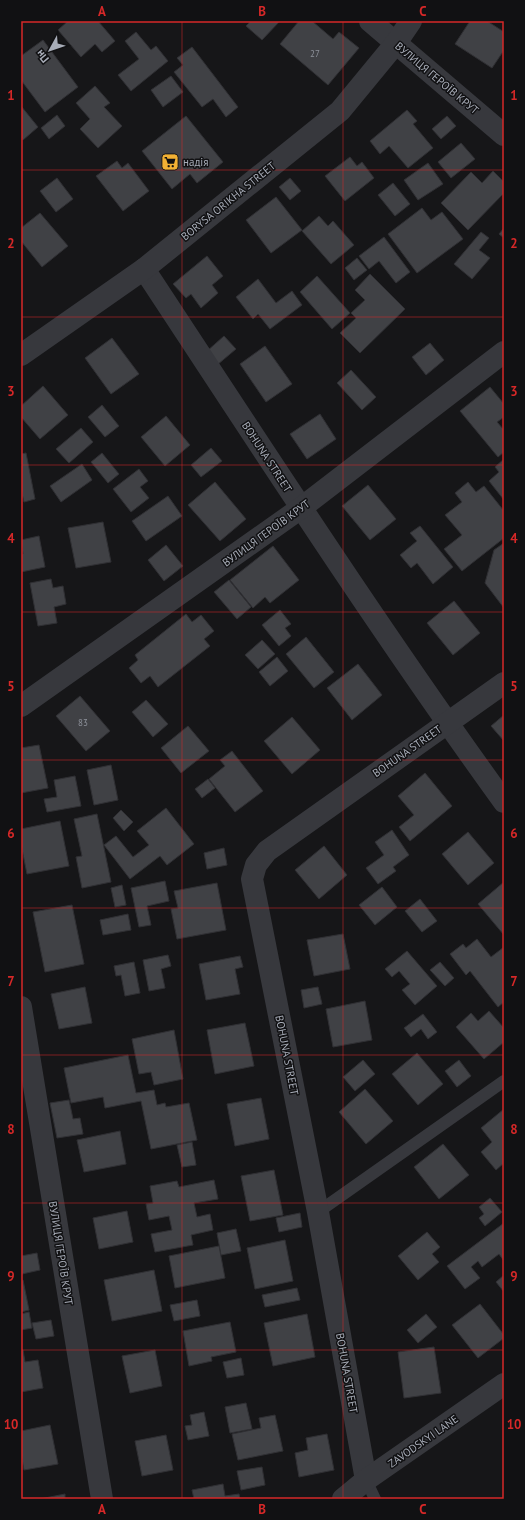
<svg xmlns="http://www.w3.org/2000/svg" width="525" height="1520" font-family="'PT Sans',sans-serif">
  <rect width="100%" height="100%" fill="#161618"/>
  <g fill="#404145" stroke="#303034">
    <path d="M68,21H98L115,41L102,52L95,44L81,57L58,30Z"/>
    <path d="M251,21H280L262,40L246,26Z"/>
    <path d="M299,21H312L333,39L339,32L359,48L328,85L280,44Z"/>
    <path d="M470,21H487L504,32V50L492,68L455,44Z"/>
    <path d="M136,32L151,50L156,46L168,61L131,91L118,75L139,59L125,41Z"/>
    <path d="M43,40L78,87L45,112L21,80V56Z"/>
    <path d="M192,47L238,107L226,117L213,99L202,107L174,72L183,65L177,58Z"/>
    <path d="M171,76L183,92L163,107L151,90Z"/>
    <path d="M95,86L110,103L104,107L122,126L98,148L80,129L90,119L76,103Z"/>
    <path d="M21,106L38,127L23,140L21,137Z"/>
    <path d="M407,110L417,121L413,124L433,148L408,168L389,146L380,154L370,141Z"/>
    <path d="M57,115L65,126L49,139L41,128Z"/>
    <path d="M186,116L223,162L197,183L190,174L172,189L142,151Z"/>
    <path d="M447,116L456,126L441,139L432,129Z"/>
    <path d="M461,143L475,159L451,178L438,162Z"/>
    <path d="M350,157L357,166L362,162L374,178L345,201L325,176Z"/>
    <path d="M117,161L122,168L128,163L149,191L123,211L96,176Z"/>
    <path d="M428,163L443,184L418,200L404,180Z"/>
    <path d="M493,171L504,182V193L468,230L441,203L471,172L482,183Z"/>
    <path d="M57,178L73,199L56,212L40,191Z"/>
    <path d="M290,178L301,191L290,200L279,187Z"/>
    <path d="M393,183L410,204L395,216L378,195Z"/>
    <path d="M276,197L302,230L271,253L246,220Z"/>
    <path d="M422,208L431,220L442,212L463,239L417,273L388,234Z"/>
    <path d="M40,213L68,246L42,267L21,241V228Z"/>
    <path d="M319,216L328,226L333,221L354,245L331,264L302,231Z"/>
    <path d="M504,228V238L499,234Z"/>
    <path d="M481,232L489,238L479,250L490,258L472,279L454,264Z"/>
    <path d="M384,237L410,272L396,283L379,261L369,269L359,256Z"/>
    <path d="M207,256L223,276L212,285L218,293L201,308L191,294L186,298L173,284Z"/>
    <path d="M357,258L367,270L354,280L345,268Z"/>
    <path d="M370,274L405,309L360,353L340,333L356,318L351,313L365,300L355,290Z"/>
    <path d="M317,276L350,313L332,329L300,292Z"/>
    <path d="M258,279L276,303L292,291L302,305L270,329L258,314L253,319L236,297Z"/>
    <path d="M224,336L236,349L217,365L206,352Z"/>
    <path d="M112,338L139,374L111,394L85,358Z"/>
    <path d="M430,343L444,360L426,375L412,357Z"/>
    <path d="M265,346L292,384L266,402L240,364Z"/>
    <path d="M351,370L376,397L362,410L337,383Z"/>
    <path d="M43,386L68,415L40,439L21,417V406Z"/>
    <path d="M490,387L504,404V417L497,422L504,430V452L498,457L460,411Z"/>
    <path d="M102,405L119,426L105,437L88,417Z"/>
    <path d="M320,414L336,439L307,459L290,434Z"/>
    <path d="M166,416L190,445L165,466L141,437Z"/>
    <path d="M81,428L93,442L69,463L56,449Z"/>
    <path d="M211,448L222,461L201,477L191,465Z"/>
    <path d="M26,453L35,499L24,502L21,489V454Z"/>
    <path d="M102,453L119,474L108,483L91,462Z"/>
    <path d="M504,459V500L489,481L499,472L495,467Z"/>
    <path d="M82,464L92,480L61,502L50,486Z"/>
    <path d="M139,469L148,481L140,487L149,498L131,512L113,489Z"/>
    <path d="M215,482L246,519L220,541L188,505Z"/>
    <path d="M468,482L476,492L484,486L504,511V538L462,571L444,549L462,535L445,515L462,502L455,493Z"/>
    <path d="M368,485L396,519L370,540L342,506Z"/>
    <path d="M168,496L182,516L146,541L132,521Z"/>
    <path d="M103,522L111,562L76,568L68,528Z"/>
    <path d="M420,526L453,567L433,584L417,563L411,568L400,555L417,541L410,533Z"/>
    <path d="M39,536L45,567L21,572V554H23L21,540Z"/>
    <path d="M504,543V608L485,583L494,550Z"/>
    <path d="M166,545L183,566L164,581L148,560Z"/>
    <path d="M273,546L299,580L270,603L265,597L253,608L230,580Z"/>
    <path d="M51,579L53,588L63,586L66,604L54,607L57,623L38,626L30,583Z"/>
    <path d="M229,580L251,607L237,619L214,592Z"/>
    <path d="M454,601L480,633L453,655L427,623Z"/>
    <path d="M280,610L291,624L285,628L291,636L279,646L262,625Z"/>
    <path d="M186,614L192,622L201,615L214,631L204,639L210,646L158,687L150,676L141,683L129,668L138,660L135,655Z"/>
    <path d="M306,637L334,672L314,688L286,654Z"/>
    <path d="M262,640L275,654L258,669L245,655Z"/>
    <path d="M277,657L288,671L270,686L259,672Z"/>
    <path d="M358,664L382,695L352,720L327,688Z"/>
    <path d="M80,696L110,731L86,751L56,716Z"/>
    <path d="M146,700L168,724L153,737L132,712Z"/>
    <path d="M504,715V741L491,726Z"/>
    <path d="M292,717L320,750L292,774L264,741Z"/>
    <path d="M188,726L209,751L181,773L161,748Z"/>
    <path d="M39,745L48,788L21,793V748Z"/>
    <path d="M232,751L263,791L235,812L209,779L225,766L220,760Z"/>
    <path d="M111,765L118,800L94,805L87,770Z"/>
    <path d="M425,773L452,806L410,841L399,827L414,815L398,796Z"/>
    <path d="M75,776L81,806L47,812L44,799L57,797L54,780Z"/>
    <path d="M208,779L215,788L202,798L195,789Z"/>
    <path d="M166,808L194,844L167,865L160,856L130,879L104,845L116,836L133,857L149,845L137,831Z"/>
    <path d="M121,810L133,822L124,831L113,818Z"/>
    <path d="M97,814L111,882L82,888L76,857L82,856L74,819Z"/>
    <path d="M60,821L69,866L27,874L21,844V829Z"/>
    <path d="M392,830L409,855L393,867L396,871L378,884L366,868L384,855L375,842Z"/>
    <path d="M468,832L494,863L468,885L442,854Z"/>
    <path d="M324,846L347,875L319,899L295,870Z"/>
    <path d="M224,848L227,865L207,869L204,853Z"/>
    <path d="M165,881L169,901L147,906L151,925L139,927L131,888Z"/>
    <path d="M504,882V935L478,904Z"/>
    <path d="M217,883L226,930L177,939L171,909L178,908L174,891Z"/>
    <path d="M122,885L126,905L115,907L111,888Z"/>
    <path d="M382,887L397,907L375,925L359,905Z"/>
    <path d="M420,899L437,921L422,932L405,911Z"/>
    <path d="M72,905L84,964L45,972L33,912Z"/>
    <path d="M128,914L131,930L103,935L100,920Z"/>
    <path d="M343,934L350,969L314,976L307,940Z"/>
    <path d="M477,939L491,957L504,947V1002L498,1007L470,971L466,975L450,954L463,944L466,948Z"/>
    <path d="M407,951L437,986L415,1005L402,990L410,984L399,971L392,977L385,969Z"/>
    <path d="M168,955L171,966L161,969L165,988L149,991L143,960Z"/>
    <path d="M240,956L243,967L235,969L240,994L206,1000L199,964Z"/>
    <path d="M134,962L140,993L125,996L121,975L116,976L114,966Z"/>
    <path d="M440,962L454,978L445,986L430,970Z"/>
    <path d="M85,987L92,1023L59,1029L51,994Z"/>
    <path d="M318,987L322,1004L304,1008L301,990Z"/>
    <path d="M365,1001L372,1040L333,1047L326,1009Z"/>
    <path d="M489,1011L504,1028V1042L484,1059L456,1027L471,1013L478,1021Z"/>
    <path d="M423,1014L437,1032L428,1039L421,1029L411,1037L404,1028Z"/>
    <path d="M245,1023L254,1066L215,1074L207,1030Z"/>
    <path d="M174,1030L183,1079L154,1085L151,1072L139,1074L132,1039Z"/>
    <path d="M417,1053L443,1084L418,1105L392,1074Z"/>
    <path d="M128,1055L136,1093L154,1090L157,1105L165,1103L166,1107L189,1103L197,1140L151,1149L141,1101L105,1108L103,1097L71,1103L64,1068Z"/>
    <path d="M363,1060L375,1074L355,1091L343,1077Z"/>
    <path d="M459,1060L471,1076L457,1087L445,1071Z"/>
    <path d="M365,1089L393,1121L366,1144L339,1112Z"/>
    <path d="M261,1098L269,1139L235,1146L227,1104Z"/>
    <path d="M69,1100L73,1119L80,1118L83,1134L57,1138L50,1103Z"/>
    <path d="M504,1109V1163L496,1170L481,1152L492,1142L481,1128Z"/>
    <path d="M120,1131L126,1164L84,1172L77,1140Z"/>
    <path d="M192,1142L196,1165L182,1167L177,1145Z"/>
    <path d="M443,1144L469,1175L439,1199L414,1167Z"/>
    <path d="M274,1170L283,1215L250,1221L241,1176Z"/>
    <path d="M214,1180L218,1199L194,1203L197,1217L210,1214L213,1230L191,1235L193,1245L155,1252L151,1234L172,1230L169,1216L149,1220L146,1204L153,1203L150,1186L177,1181L179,1187Z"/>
    <path d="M490,1198L502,1212L485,1226L479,1218L484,1214L479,1207Z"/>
    <path d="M127,1211L133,1242L99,1249L93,1218Z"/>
    <path d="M300,1213L302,1227L279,1232L276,1218Z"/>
    <path d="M504,1223V1261L499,1254L482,1267L478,1261L471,1267L480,1278L465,1289L447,1266Z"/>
    <path d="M236,1229L241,1251L221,1255L217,1233Z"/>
    <path d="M427,1232L440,1247L432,1254L439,1262L418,1280L398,1256Z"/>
    <path d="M285,1240L293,1281L255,1289L247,1248Z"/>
    <path d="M219,1246L225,1278L175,1288L169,1256Z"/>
    <path d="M37,1253L40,1270L22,1274L21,1256Z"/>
    <path d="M154,1270L162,1311L112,1321L104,1280Z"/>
    <path d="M504,1275V1292L496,1282Z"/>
    <path d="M23,1280L29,1310L21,1312V1281Z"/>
    <path d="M297,1288L300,1300L265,1307L262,1295Z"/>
    <path d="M197,1300L200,1316L174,1321L170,1305Z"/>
    <path d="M480,1304L504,1335V1338L478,1358L452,1325Z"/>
    <path d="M29,1312L32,1328L21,1330V1314Z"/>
    <path d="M307,1314L315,1357L273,1366L264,1323Z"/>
    <path d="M426,1314L437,1327L418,1343L407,1330Z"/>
    <path d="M51,1320L54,1336L36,1339L32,1323Z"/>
    <path d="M230,1322L236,1352L211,1357L212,1361L189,1366L183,1331Z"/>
    <path d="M434,1347L441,1393L404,1398L398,1352Z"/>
    <path d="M21,1350H23L25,1362L38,1360L43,1388L21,1392Z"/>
    <path d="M155,1350L162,1386L130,1393L122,1356Z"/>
    <path d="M241,1358L244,1375L227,1378L223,1362Z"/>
    <path d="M246,1403L252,1429L230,1433L225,1407Z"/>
    <path d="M204,1412L209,1436L188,1440L185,1426L192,1425L190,1415Z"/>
    <path d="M275,1415L283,1451L238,1460L232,1434L261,1428L259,1418Z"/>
    <path d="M50,1425L58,1464L24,1470L21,1453V1431Z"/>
    <path d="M327,1434L334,1470L299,1477L295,1453L308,1450L306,1438Z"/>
    <path d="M166,1435L173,1470L142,1476L135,1441Z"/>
    <path d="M262,1467L265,1485L241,1490L237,1471Z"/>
    <path d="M223,1484L225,1496L239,1494L240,1499H194L192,1490Z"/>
    <path d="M65,1494V1499H40Z"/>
  </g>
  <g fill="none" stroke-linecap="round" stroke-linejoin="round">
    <g stroke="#37383d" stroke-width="12">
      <path d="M318,1212L504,1081"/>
      <path d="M366,1480L375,1499"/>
    </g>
    <g stroke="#37383d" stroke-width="22">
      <path d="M370,21L504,135"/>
      <path d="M144,269C262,448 378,628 504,802"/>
      <path d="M21,355L144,269L340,111L396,43L411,21"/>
      <path d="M21,706L301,508L504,352"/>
      <path d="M21,1007L102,1499"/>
      <path d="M366,1480L318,1212L252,879L256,865L267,851L504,683"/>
      <path d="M343,1499L366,1480L504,1384"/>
    </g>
  </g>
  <path fill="none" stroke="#d62828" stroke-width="1" stroke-opacity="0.55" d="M182,21V1499M343,21V1499M21,170H504M21,317H504M21,465H504M21,612H504M21,760H504M21,908H504M21,1055H504M21,1203H504M21,1350H504"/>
  <defs>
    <g id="supermarket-square" transform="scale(0.9)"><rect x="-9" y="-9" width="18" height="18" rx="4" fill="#f2b134" stroke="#111113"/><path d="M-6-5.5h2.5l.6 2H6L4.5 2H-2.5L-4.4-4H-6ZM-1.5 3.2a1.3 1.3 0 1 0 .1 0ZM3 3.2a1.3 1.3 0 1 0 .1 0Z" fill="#111"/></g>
  </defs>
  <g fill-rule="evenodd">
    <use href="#supermarket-square" x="170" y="162"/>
  </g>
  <g text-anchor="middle" stroke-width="3" stroke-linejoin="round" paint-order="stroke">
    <g font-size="9" fill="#8e929b">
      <text x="315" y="57">27</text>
      <text x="83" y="726">83</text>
    </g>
    <g font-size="11" fill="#a8adb8" stroke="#111113">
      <text transform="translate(437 78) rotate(40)" y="4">ВУЛИЦЯ ГЕРОЇВ КРУТ</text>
      <text transform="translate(228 201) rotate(-39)" y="4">BORYSA ORIKHA STREET</text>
      <text transform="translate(267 457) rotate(57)" y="4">BOHUNA STREET</text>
      <text transform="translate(266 533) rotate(-36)" y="4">ВУЛИЦЯ ГЕРОЇВ КРУТ</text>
      <text transform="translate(407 751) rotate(-35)" y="4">BOHUNA STREET</text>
      <text transform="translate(287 1055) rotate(79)" y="4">BOHUNA STREET</text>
      <text transform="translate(61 1253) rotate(81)" y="4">ВУЛИЦЯ ГЕРОЇВ КРУТ</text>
      <text transform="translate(347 1373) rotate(80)" y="4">BOHUNA STREET</text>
      <text transform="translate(423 1441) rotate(-35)" y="4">ZAVODSKYI LANE</text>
    </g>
    <g font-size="11" fill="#a8adb8" stroke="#111113" text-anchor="start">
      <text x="183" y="166">надія</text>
    </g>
  </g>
  <rect width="525" height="1520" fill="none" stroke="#111113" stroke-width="44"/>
  <g transform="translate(50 50) rotate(230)" stroke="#111113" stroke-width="3" paint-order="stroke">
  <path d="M0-3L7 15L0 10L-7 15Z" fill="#a8adb8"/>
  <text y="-6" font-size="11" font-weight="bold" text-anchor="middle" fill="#a8adb8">Пн</text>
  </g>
  <rect x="22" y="22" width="481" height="1476" fill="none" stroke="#d62828" stroke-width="1.5"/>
  <g font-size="13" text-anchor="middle" font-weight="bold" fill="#d62828">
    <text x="102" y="16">A</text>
    <text x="262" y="16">B</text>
    <text x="423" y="16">C</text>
    <text x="11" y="100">1</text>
    <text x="514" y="100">1</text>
    <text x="11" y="248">2</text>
    <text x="514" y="248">2</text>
    <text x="11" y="396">3</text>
    <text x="514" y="396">3</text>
    <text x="11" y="543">4</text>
    <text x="514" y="543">4</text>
    <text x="11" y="691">5</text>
    <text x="514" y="691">5</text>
    <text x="11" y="838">6</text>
    <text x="514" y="838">6</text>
    <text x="11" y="986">7</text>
    <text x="514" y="986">7</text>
    <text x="11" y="1134">8</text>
    <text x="514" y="1134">8</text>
    <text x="11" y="1281">9</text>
    <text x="514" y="1281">9</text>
    <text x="11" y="1429">10</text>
    <text x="514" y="1429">10</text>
    <text x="102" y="1514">A</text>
    <text x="262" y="1514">B</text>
    <text x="423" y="1514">C</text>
  </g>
</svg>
